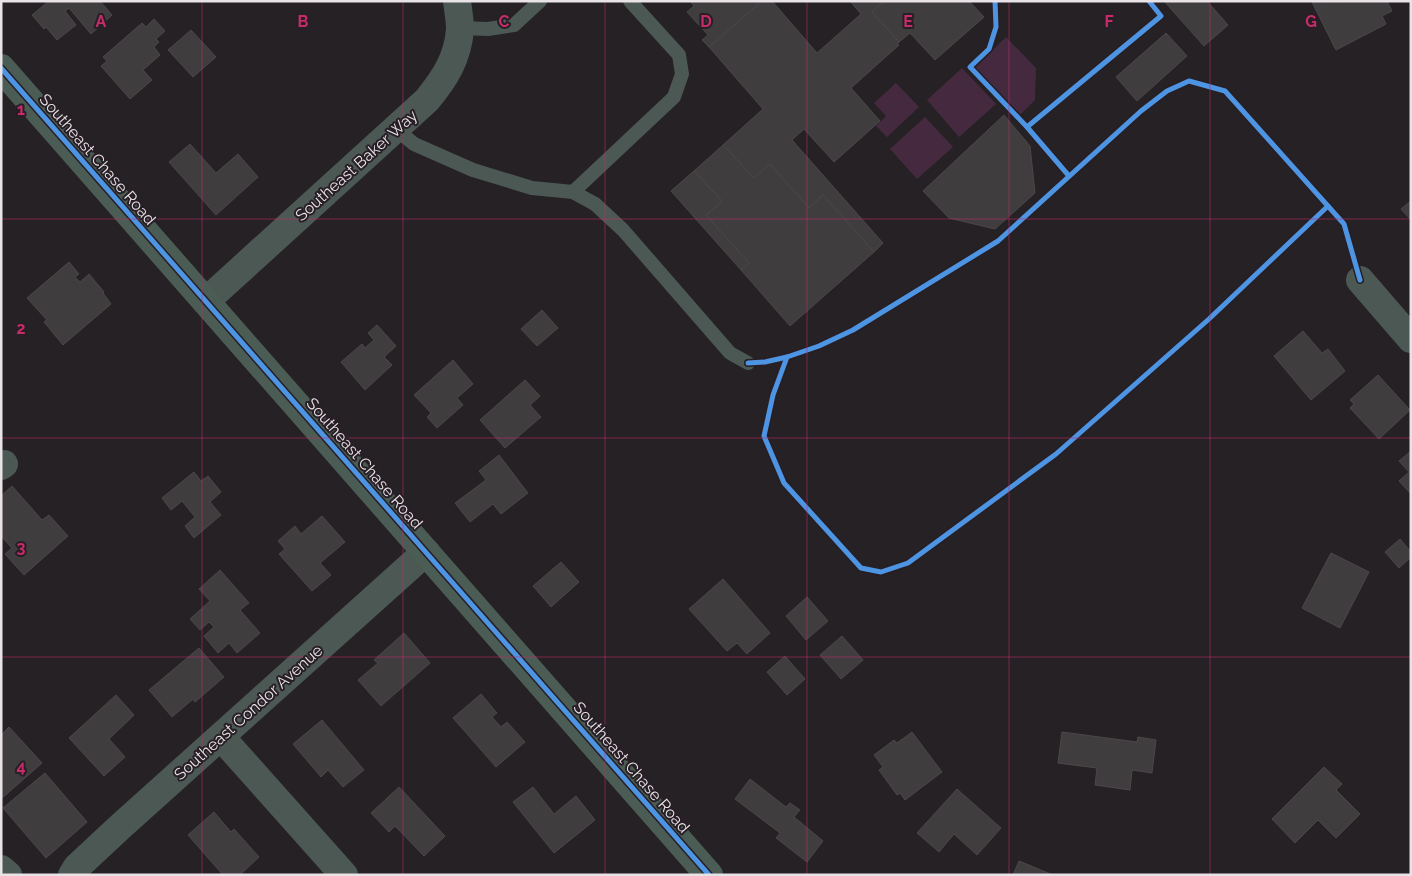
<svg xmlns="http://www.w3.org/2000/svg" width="1412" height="876" font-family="Raleway,sans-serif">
  <rect width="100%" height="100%" fill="#252124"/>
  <g fill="#452a3f">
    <path d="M1006,37L1036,68L1035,100L1020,115L975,68Z"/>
    <path d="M962,68L996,104L959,137L927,100Z"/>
    <path d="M896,83L919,107L887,137L876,126L886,116L874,103Z"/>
    <path d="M925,117L953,147L917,179L890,149Z"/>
  </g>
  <g fill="#403d3f" stroke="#4b474a">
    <path d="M49,1H100L112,15L91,34L69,8L65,11L76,25L57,40L46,27L44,29L32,15Z"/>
    <path d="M690,1H762L709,47L702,40L708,35L687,12L694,6Z"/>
    <path d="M762,1H772L817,53L861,14L850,1H884L872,12L899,42L897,44L899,45L851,88L880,121L834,162L804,129L792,140L883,243L874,252L823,195L809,208L770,164L754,178L723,145L763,109L709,47Z"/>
    <path d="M884,1H969L984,17L935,60L910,33L899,42L872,12Z"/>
    <path d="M1164,1H1207L1228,25L1204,46Z"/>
    <path d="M1387,1L1392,11L1382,16L1386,24L1336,50L1312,2Z"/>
    <path d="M154,19L165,31L156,39L159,42L154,47L160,55L143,70L152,80L130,99L101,66L107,61L103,57L142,23L146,27Z"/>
    <path d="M191,30L216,57L193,77L168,50Z"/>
    <path d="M1166,33L1187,56L1137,101L1116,77Z"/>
    <path d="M1004,115L1030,146L1035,193L995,229L949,218L923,191Z"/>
    <path d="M190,144L216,173L238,154L258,177L216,215L169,162Z"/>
    <path d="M723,145L754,178L770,164L809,208L823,195L874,252L790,326L741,270L749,263L706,215L722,201L694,171Z"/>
    <path d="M694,171L722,201L706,215L749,263L741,270L671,191Z"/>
    <path d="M1411,201V220L1401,209Z"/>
    <path d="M69,262L79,274L75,277L80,282L89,274L104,292L103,293L111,304L63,345L44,322L47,320L27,298Z"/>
    <path d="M542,310L558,328L537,346L521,329Z"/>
    <path d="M377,325L396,346L384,357L392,365L365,390L341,362L362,344L365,348L374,340L368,333Z"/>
    <path d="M1303,331L1322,353L1328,349L1345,371L1311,400L1274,356Z"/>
    <path d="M453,360L473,384L457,398L463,405L437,428L427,417L431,413L414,395Z"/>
    <path d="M1378,375L1410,410L1379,439L1350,408L1354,404L1350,400Z"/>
    <path d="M525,380L540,396L530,405L541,417L505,448L480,420Z"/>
    <path d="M1411,451V494L1399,481L1409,472L1399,461Z"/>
    <path d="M499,455L528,493L501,514L493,504L470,522L455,503L486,480L479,471Z"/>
    <path d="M194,472L201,481L208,476L221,492L210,502L221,515L194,538L185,526L195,517L182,501L171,510L162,498Z"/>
    <path d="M12,486L42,520L49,515L68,536L24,575L5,554L12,548L1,536V496Z"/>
    <path d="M322,516L345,542L320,563L331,575L312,591L279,554L285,549L278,541L295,526L301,534Z"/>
    <path d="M1400,539L1411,552V557L1399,568L1385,552Z"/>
    <path d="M1331,553L1369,572L1340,628L1302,608Z"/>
    <path d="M561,562L579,582L551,607L533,586Z"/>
    <path d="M220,570L249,603L240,610L260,633L237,653L229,643L218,653L204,636L214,627L209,622L200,630L190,619L210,601L199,589Z"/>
    <path d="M723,579L770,633L747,654L737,643L727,651L689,609Z"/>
    <path d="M807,597L828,621L806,640L786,616Z"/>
    <path d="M404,633L430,663L381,706L358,680L378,663L374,660Z"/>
    <path d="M842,636L863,660L841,679L820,655Z"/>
    <path d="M199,648L224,677L195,702L193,699L172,717L149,690Z"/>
    <path d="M785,656L805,679L787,695L767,672Z"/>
    <path d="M481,694L497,713L492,717L501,727L507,722L525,742L496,767L453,718Z"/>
    <path d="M116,695L134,715L109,739L125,757L104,776L69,738Z"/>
    <path d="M322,720L364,770L343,787L328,770L321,777L293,744Z"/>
    <path d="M9,727L42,763L1,799V735Z"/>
    <path d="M912,732L942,772L905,800L900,793L897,795L879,770L883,767L874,755L894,740L897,743Z"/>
    <path d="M1062,732L1137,742L1138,737L1156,740L1152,773L1132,770L1130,790L1095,785L1097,768L1058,763Z"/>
    <path d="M1324,767L1342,784L1336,790L1360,814L1336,838L1318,820L1295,843L1272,819Z"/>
    <path d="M45,773L87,822L46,858L3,808Z"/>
    <path d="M750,779L786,807L790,803L800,810L794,817L823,841L807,862L776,838L780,833L735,799Z"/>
    <path d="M399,787L445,836L424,856L395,826L389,832L371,813Z"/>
    <path d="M533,787L554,814L576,796L595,820L554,853L513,802Z"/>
    <path d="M957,789L1001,828L977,855L954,834L939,852L917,833Z"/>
    <path d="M214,812L231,832L234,829L259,857L240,875H223L188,835Z"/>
    <path d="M1019,861L1053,875H1013Z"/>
  </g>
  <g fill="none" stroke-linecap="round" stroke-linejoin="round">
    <g stroke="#4c5853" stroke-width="14">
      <path d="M460,28L488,29L514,25L540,1"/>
      <path d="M396,129L414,144L473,170L532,188L573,192L595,204L623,230L730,353L748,363"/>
      <path d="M573,192L674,97L682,74L679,55L630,1"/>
    </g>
    <g stroke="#4c5853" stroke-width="28">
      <path d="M1360,280L1411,339"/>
      <path d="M206,301L427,100C445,78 458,58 460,29C460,20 458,10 457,1"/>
      <path d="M1,466L4,464"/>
      <path d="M221,737L344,875"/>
      <path d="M1,869L8,875"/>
      <path d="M72,875L77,867L121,826L426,552"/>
    </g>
    <path stroke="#4b5c54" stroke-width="28" d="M1,68L709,875"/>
    <g stroke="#271f25" stroke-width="8">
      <g id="cycleway">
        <path d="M995,1L996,27L989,49L970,67L1027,127L1069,176"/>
        <path d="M1,68L709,875"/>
        <path d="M1027,127L1161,16L1149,1"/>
        <path d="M787,357L773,395L764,436L784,483L861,568L881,572L908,563L1056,454L1209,319L1328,206"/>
        <path d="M748,363L765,362L787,357L819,346L853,330L998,241L1141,111L1167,91L1189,81L1225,91L1344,224L1360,280"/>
      </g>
    </g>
    <use href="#cycleway" stroke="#4d94e3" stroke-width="5"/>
  </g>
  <path fill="none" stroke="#c62c69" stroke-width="1" stroke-opacity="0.55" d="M202,1V875M403,1V875M605,1V875M807,1V875M1009,1V875M1210,1V875M1,219H1411M1,438H1411M1,657H1411"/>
  <g text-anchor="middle" stroke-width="4" stroke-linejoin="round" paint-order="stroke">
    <g font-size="16" fill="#e9e3e7" stroke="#271f25">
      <text transform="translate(98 159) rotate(49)" y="6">Southeast Chase Road</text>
      <text transform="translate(356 165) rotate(-42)" y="6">Southeast Baker Way</text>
      <text transform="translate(365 463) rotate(49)" y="6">Southeast Chase Road</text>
      <text transform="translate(248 712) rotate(-42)" y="6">Southeast Condor Avenue</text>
      <text transform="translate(632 767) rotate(49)" y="6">Southeast Chase Road</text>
    </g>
  </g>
  <g font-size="16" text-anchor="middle" font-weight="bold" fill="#c62c69" stroke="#271f25" stroke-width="4" stroke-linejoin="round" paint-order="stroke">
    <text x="101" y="27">A</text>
    <text x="303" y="27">B</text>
    <text x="504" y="27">C</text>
    <text x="706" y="27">D</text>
    <text x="908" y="27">E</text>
    <text x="1109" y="27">F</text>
    <text x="1311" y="27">G</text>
    <text x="21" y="115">1</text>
    <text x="21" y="334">2</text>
    <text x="21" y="553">3</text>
    <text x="21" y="772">4</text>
  </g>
  <rect width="1412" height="876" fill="none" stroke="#e9e3e7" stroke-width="5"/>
</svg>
